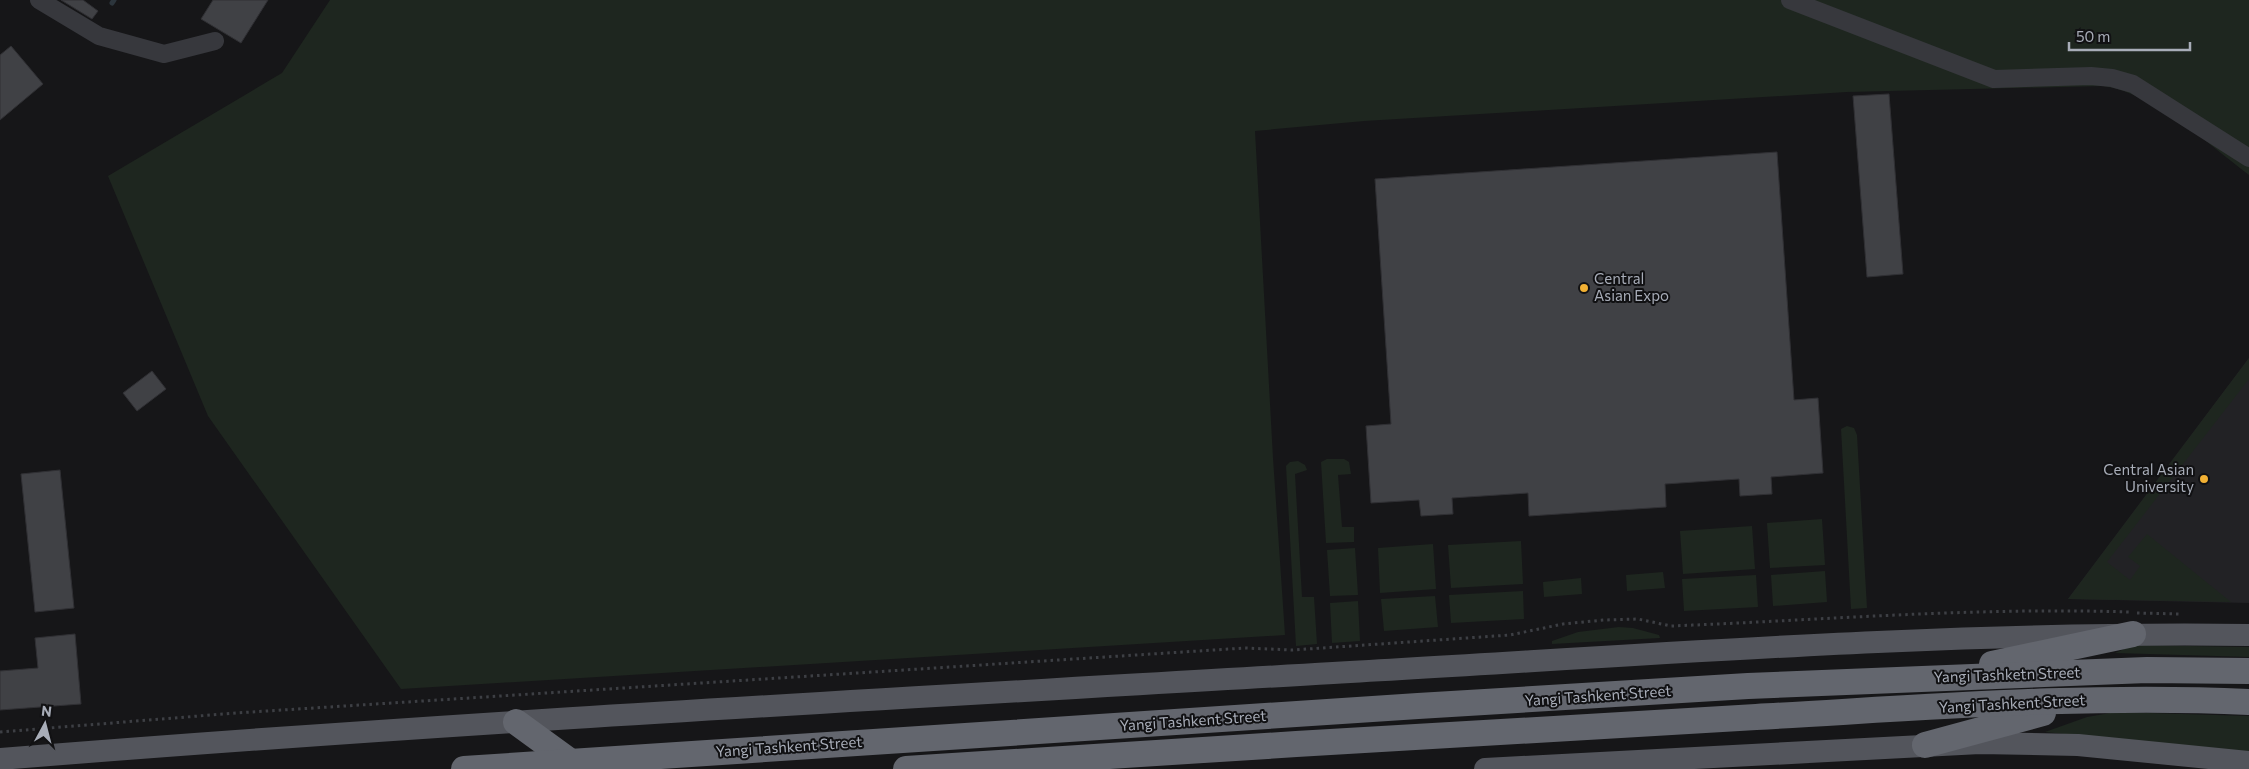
<svg xmlns="http://www.w3.org/2000/svg" width="2249" height="769" font-family="Commissioner,sans-serif">
  <rect width="100%" height="100%" fill="#161618"/>
  <path fill="#222225" d="M2249,358V603L2068,599Z"/>
  <g fill="#1e261f">
    <path d="M330,0H2249V175C2208,144 2154,93 2103,86L1847,92L1364,121L1255,131L1273,458L1285,635L401,689L208,416L108,176L282,73Z"/>
    <path d="M2249,358V379L2107,562L2130,580L2140,566L2128,557L2147,534L2231,602L2068,599Z"/>
    <path d="M1847,426L1854,428L1857,435L1867,608L1851,609L1841,429Z"/>
    <path d="M1327,459H1344L1349,462L1351,474L1338,475L1342,527H1354V542L1326,543L1321,462Z"/>
    <path d="M1298,461L1305,465L1307,470L1295,474L1302,597H1314L1317,644L1296,646L1286,466L1290,462Z"/>
    <path d="M1822,519L1825,565L1770,568L1767,523Z"/>
    <path d="M1752,526L1755,569L1683,574L1680,531Z"/>
    <path d="M1521,541L1523,584L1451,588L1448,545Z"/>
    <path d="M1433,544L1436,589L1380,593L1378,548Z"/>
    <path d="M1355,548L1358,595L1330,596L1327,550Z"/>
    <path d="M1825,571L1827,602L1773,606L1771,575Z"/>
    <path d="M1663,572L1665,588L1627,591L1626,575Z"/>
    <path d="M1756,575L1758,607L1684,611L1682,579Z"/>
    <path d="M1581,578L1582,594L1544,597L1543,582Z"/>
    <path d="M1523,591L1524,619L1451,623L1449,595Z"/>
    <path d="M1435,596L1438,627L1384,631L1381,599Z"/>
    <path d="M1358,601L1360,641L1332,643L1330,603Z"/>
    <path d="M1619,627L1633,628L1659,635L1660,638L1552,644V641L1578,632Z"/>
    <path d="M2133,645L2249,647V657L2115,653Z"/>
    <path d="M2116,712L2249,716V753L2045,732L2087,717Z"/>
  </g>
  <g fill="none" stroke-linecap="round" stroke-linejoin="round">
    <path stroke="#2c353c" stroke-width="5" d="M112,3L114,0"/>
  </g>
  <g fill="#404145" stroke="#303034">
    <path d="M61,0H83L98,11L92,19Z"/>
    <path d="M213,0H268L241,43L201,19Z"/>
    <path d="M11,46L43,84L0,120V55Z"/>
    <path d="M1889,94L1903,274L1867,277L1853,96Z"/>
    <path d="M1777,152L1794,400L1818,398L1823,473L1771,477L1772,494L1740,496L1739,479L1665,484L1666,507L1529,516L1528,493L1452,498L1453,514L1421,516L1419,500L1371,503L1366,426L1391,424L1375,179Z"/>
    <path d="M152,371L166,389L137,411L123,393Z"/>
    <path d="M60,470L74,608L35,612L21,474Z"/>
    <path d="M75,634L81,704L0,710V671L38,668L35,638Z"/>
  </g>
  <g fill="none" stroke-linecap="round" stroke-linejoin="round">
    <g stroke="#3d3f44" stroke-width="3" stroke-dasharray="2.5 4" stroke-linecap="butt">
      <path d="M2137,613L2179,614"/>
      <path d="M0,732L236,713L1245,648L1293,650L1510,635L1563,624L1604,620L1638,619L1671,626C1824,620 1975,607 2129,612"/>
    </g>
    <g stroke="#37383d" stroke-width="18">
      <path d="M39,0L99,36L164,54L215,41"/>
      <path d="M1790,0L1994,79L2091,76L2112,78L2133,84L2249,158"/>
    </g>
    <g stroke="#53555c" stroke-width="22">
      <path d="M0,759C444,723 889,699 1333,673C1638,656 1943,631 2249,635"/>
      <path d="M1485,769L1980,743L2078,745L2249,762"/>
    </g>
    <g stroke="#63666e" stroke-width="26">
      <path d="M1992,664L2133,634"/>
      <path d="M516,722L571,762"/>
      <path d="M1925,745L2043,713"/>
      <path d="M464,769L1418,706L1748,686L2147,670L2249,671"/>
      <path d="M906,769C1189,751 1473,732 1756,717C1920,708 2085,694 2249,702"/>
    </g>
  </g>
  <g fill="#f2b134" stroke="#111113" stroke-width="2">
    <circle cx="1584" cy="288" r="5"/>
    <circle cx="2204" cy="479" r="5"/>
  </g>
  <g text-anchor="middle" stroke-width="4" stroke-linejoin="round" paint-order="stroke">
    <g font-size="15" fill="#a8adb8" stroke="#111113" text-anchor="start">
      <text x="1594" y="284">Central<tspan x="1594" dy="17">Asian Expo</tspan></text>
      <text x="2194" y="475" text-anchor="end">Central Asian<tspan x="2194" dy="17">University</tspan></text>
    </g>
    <g font-size="15" fill="#a8adb8" stroke="#111113">
      <text transform="translate(2007 675) rotate(-2)" y="5">Yangi Tashketn Street</text>
      <text transform="translate(1598 696) rotate(-4)" y="5">Yangi Tashkent Street</text>
      <text transform="translate(2012 704) rotate(-3)" y="5">Yangi Tashkent Street</text>
      <text transform="translate(1193 721) rotate(-4)" y="5">Yangi Tashkent Street</text>
      <text transform="translate(789 747) rotate(-4)" y="5">Yangi Tashkent Street</text>
    </g>
  </g>
  <g transform="translate(45 724) rotate(7)" stroke="#111113" stroke-width="4" paint-order="stroke">
  <path d="M0-4L9 19L0 12L-9 19Z" fill="#a8adb8"/>
  <text y="-8" font-size="14" font-weight="bold" text-anchor="middle" fill="#a8adb8">N</text>
  </g>
  <path d="M2069 42v8h121v-8" fill="none" stroke="#a8adb8" stroke-width="2.5"/>
  <text x="2076" y="42" font-size="15" fill="#a8adb8" stroke="#111113" stroke-width="4" paint-order="stroke">50 m</text>
</svg>
